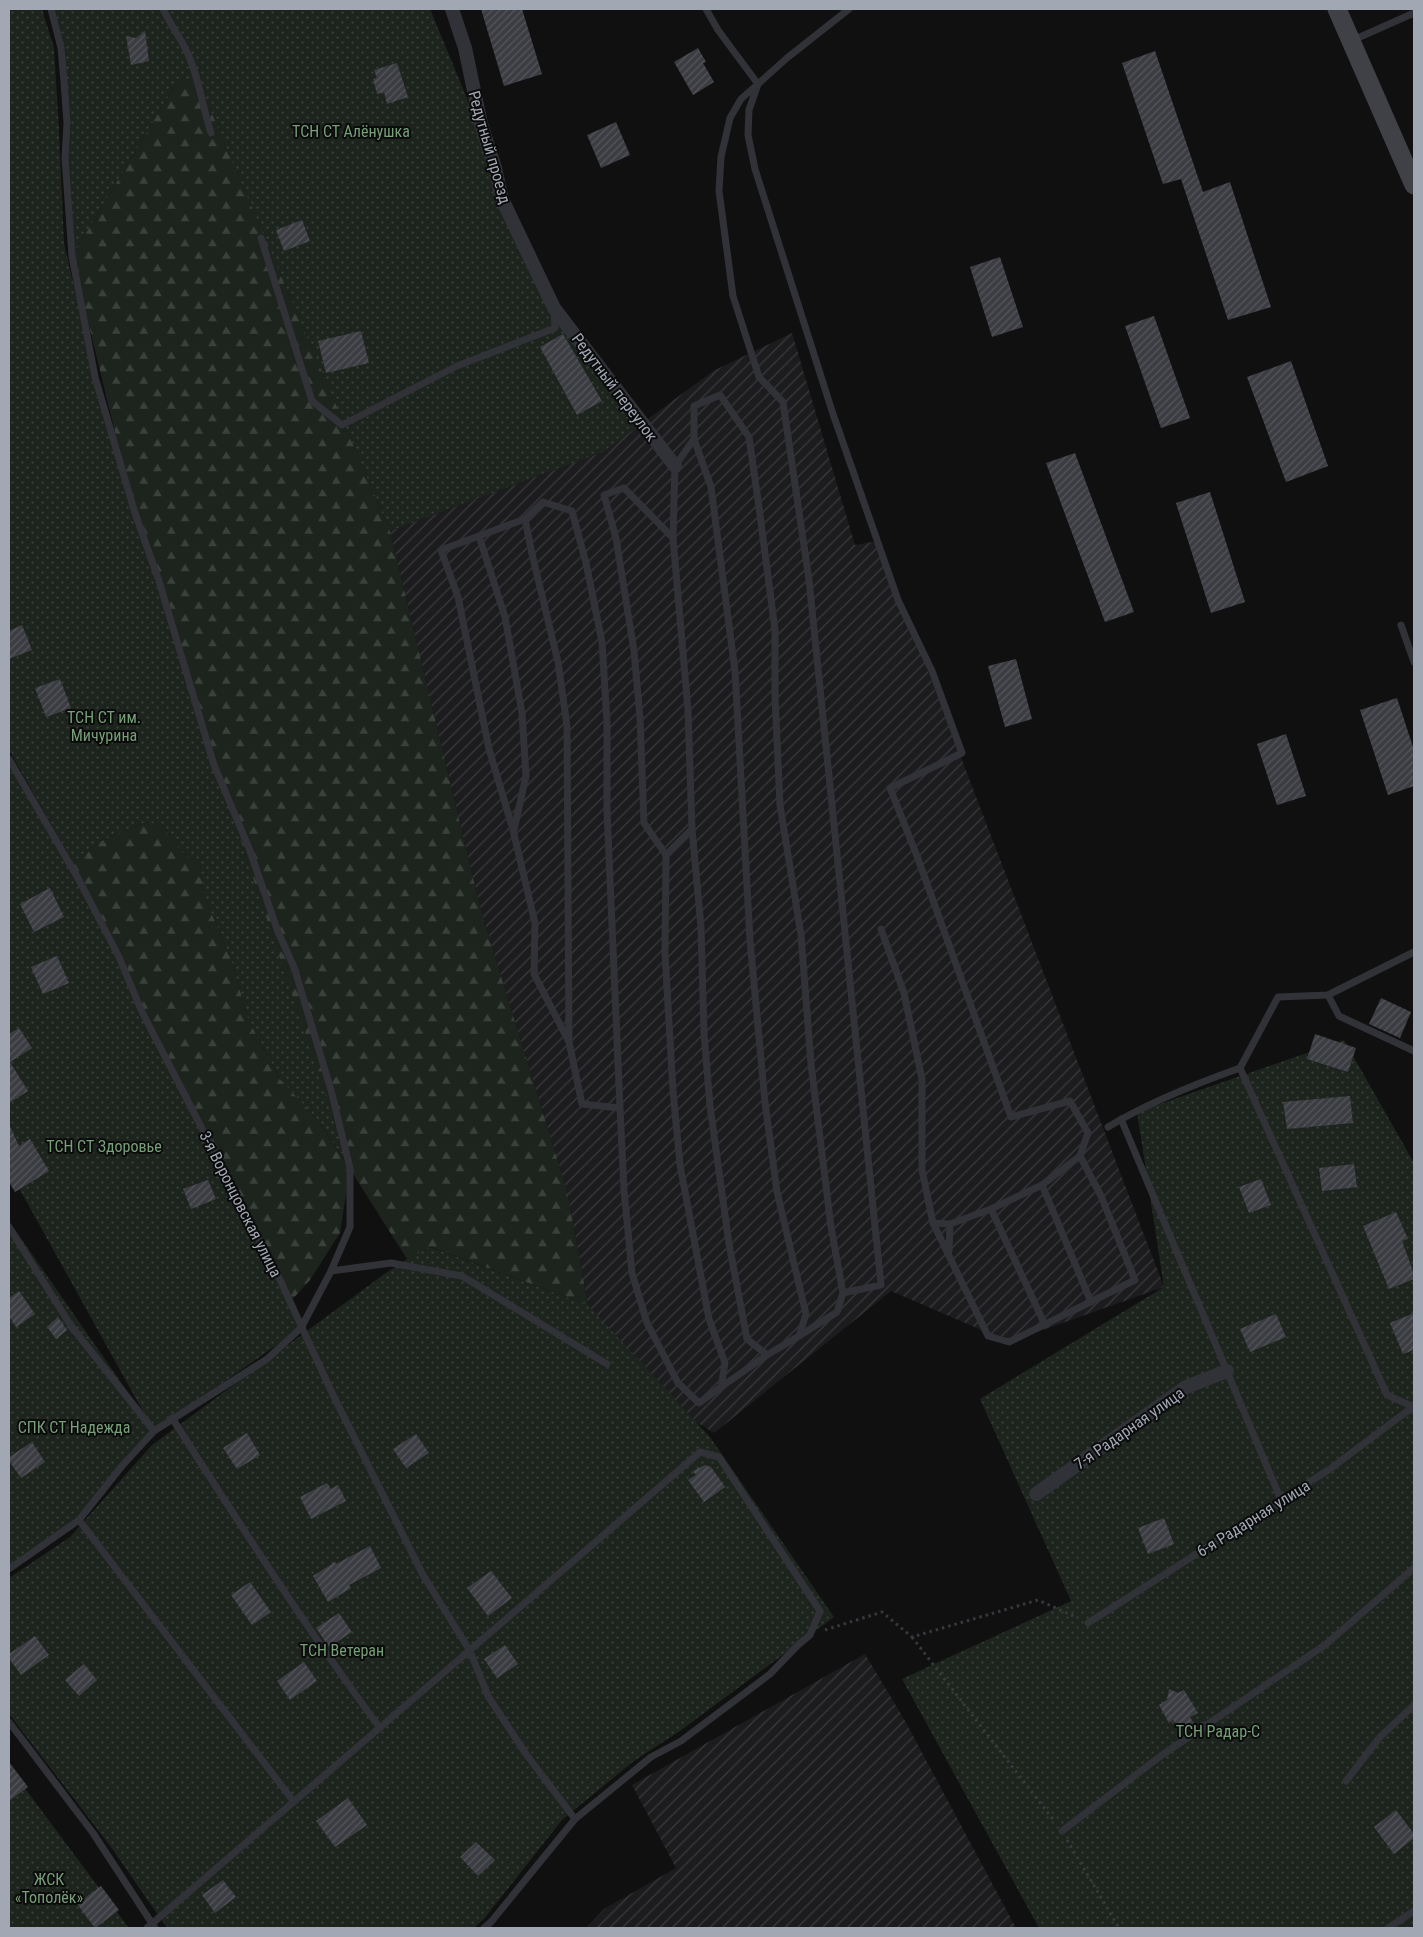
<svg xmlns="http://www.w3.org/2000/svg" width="1423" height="1937" font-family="'Roboto Condensed',sans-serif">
  <defs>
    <pattern id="industrial-furrows" width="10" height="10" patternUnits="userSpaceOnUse" patternTransform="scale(1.25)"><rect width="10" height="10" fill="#1c1c1e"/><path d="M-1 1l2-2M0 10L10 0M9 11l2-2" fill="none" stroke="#3a3a3c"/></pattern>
    <pattern id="forest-firs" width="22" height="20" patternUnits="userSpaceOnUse" patternTransform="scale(1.25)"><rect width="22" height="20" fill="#1c241d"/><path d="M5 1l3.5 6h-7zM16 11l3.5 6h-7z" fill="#3a413b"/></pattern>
    <pattern id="garden-dots" width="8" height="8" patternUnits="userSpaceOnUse" patternTransform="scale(1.25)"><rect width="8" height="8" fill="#1c241d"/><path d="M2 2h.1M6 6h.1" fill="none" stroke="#3a413b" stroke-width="1.8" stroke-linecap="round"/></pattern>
    <pattern id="building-hatch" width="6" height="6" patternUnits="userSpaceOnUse" patternTransform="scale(1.25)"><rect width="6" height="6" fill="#3c3d42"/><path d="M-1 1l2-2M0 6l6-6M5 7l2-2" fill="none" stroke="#55565b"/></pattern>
  </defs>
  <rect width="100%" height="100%" fill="#101011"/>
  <g fill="url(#industrial-furrows)">
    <path d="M792,333L855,545L878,541L1164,1287L1009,1342L891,1291L714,1433L673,1408L588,1305L567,1191L481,911L390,531L603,452L713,371Z"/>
    <path d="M865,1654L904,1719L1016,1928H586L604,1909L676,1868L632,1785Z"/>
  </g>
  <path fill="url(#forest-firs)" d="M198,80L390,531L481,911L567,1191L588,1305L431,1247L407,1259L350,1169L340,1233L310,1280L290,1302L142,1012L73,863L101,841L143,823H161L179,849L201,869L204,896L231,958L248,1019L280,1079L317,1119L348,1166L220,779L134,510L72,256L177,82Z"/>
  <g fill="url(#garden-dots)">
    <path d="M9,9H42L54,48L59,129L64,243L95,377L220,779L350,1168L317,1119L280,1079L248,1019L231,958L204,896L201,869L179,849L161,823H143L101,841L73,863L9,750Z"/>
    <path d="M51,9H430L554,308L636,428L603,452L390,531L198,81L177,82L72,256L64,82Z"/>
    <path d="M9,759L79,880L142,1012L301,1328L154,1431L79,1520L9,1569V1221L150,1424L9,1170Z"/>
    <path d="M1344,1040L1414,1163V1928H1039L902,1679L1071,1601L980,1399L1164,1287L1137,1112Z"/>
    <path d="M430,1247L588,1305L710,1437L834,1617L680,1731L634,1761L562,1820L484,1919L474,1928H167L111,1847L9,1714V1578L70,1537L152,1445L383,1275L407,1259Z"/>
    <path d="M9,1767L129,1928H9Z"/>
  </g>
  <g fill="url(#building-hatch)">
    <path d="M481,9H522L542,74L504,86Z"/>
    <path d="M145,31L149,61L131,65L126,36L136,38Z"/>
    <path d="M698,48L706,62L703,63L714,82L693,95L674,62Z"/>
    <path d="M1155,51L1203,192L1230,182L1271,307L1228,320L1181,179L1163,184L1122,63Z"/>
    <path d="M397,63L408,97L387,104L384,92L377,94L373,79L377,78L374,70Z"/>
    <path d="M616,122L630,155L601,168L587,135Z"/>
    <path d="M302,220L310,241L284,251L276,230Z"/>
    <path d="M1000,257L1023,327L992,337L970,267Z"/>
    <path d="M1154,316L1190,418L1161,428L1125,326Z"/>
    <path d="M361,331L369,363L326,373L318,341Z"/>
    <path d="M563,334L602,401L577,415L540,347Z"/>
    <path d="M1291,361L1328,466L1286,482L1247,377Z"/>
    <path d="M1075,453L1134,612L1105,622L1046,463Z"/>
    <path d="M1210,492L1245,602L1211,613L1176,503Z"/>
    <path d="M22,625L32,650L9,659V631Z"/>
    <path d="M1016,659L1032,719L1005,727L988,666Z"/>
    <path d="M60,679L71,708L46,717L35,688Z"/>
    <path d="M1397,698L1414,750V786L1388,795L1360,710Z"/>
    <path d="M1286,734L1306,796L1277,805L1257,744Z"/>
    <path d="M50,888L64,917L34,932L20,904Z"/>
    <path d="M57,956L69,983L43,994L31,967Z"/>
    <path d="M1381,998L1411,1012L1400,1038L1369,1024Z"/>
    <path d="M19,1028L32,1048L10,1062L28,1091L9,1103V1034Z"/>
    <path d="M1315,1034L1356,1048L1348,1072L1307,1059Z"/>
    <path d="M1350,1096L1353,1123L1287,1129L1283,1102Z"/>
    <path d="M9,1124L19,1146L30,1139L49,1171L15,1192L9,1182Z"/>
    <path d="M1354,1164L1357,1187L1322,1191L1319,1168Z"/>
    <path d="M1261,1179L1271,1205L1249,1213L1239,1187Z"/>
    <path d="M208,1180L216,1199L191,1209L183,1189Z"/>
    <path d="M1396,1212L1408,1239L1402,1241L1414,1274V1279L1389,1289L1363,1226Z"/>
    <path d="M19,1291L35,1314L16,1327L9,1316V1298Z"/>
    <path d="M1414,1313V1350L1403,1354L1390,1323Z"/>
    <path d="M1276,1314L1286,1337L1250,1352L1240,1329Z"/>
    <path d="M58,1317L67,1330L56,1339L47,1327Z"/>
    <path d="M247,1433L260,1455L237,1469L223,1448Z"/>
    <path d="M416,1434L429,1453L406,1468L393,1449Z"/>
    <path d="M32,1442L45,1462L21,1478L9,1461V1457Z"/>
    <path d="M705,1465L711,1467L725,1487L704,1502L688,1480L696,1475L693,1471Z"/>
    <path d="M327,1483L331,1489L338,1485L346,1501L311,1519L300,1497Z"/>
    <path d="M1164,1518L1174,1544L1148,1554L1138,1528Z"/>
    <path d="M370,1546L381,1568L349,1585L351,1588L328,1602L313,1576L335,1562L336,1564Z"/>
    <path d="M491,1571L512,1598L488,1616L467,1588Z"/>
    <path d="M250,1582L271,1612L252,1625L231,1595Z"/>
    <path d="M339,1613L352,1632L329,1647L316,1628Z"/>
    <path d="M35,1636L49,1655L21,1675L9,1658V1654Z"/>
    <path d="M505,1645L518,1664L497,1678L484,1659Z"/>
    <path d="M304,1662L317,1681L290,1700L277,1681Z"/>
    <path d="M84,1664L97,1680L79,1696L65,1680Z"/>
    <path d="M1169,1689L1178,1693L1184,1690L1198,1713L1190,1717L1194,1724L1181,1733L1173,1720L1169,1723L1159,1705L1167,1700Z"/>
    <path d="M9,1762L28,1787L9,1801Z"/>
    <path d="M348,1798L367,1825L335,1847L316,1821Z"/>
    <path d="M1396,1810L1414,1834V1838L1394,1854L1374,1827Z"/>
    <path d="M476,1842L495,1860L478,1876L460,1857Z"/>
    <path d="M223,1880L236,1897L215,1913L202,1895Z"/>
    <path d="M101,1886L119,1910L95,1928L77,1904Z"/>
  </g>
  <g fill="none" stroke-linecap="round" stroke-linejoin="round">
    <g stroke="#37393e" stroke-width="3" stroke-dasharray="2.5 4" stroke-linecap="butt">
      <path d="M825,1630L882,1612L912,1637L1038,1600L1078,1618"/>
      <path d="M912,1637L1055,1822"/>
      <path d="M1067,1840L1119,1928"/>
    </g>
    <g stroke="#313237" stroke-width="7">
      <path d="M51,9L61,48L64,82L67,123L65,158L72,256L95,377L134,510L159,581L214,765L249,848L278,932L294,967L331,1090L350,1168V1227L331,1271"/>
      <path d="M163,9C170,23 179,36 186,50C199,76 202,106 211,133"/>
      <path d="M849,9L787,58L758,84L749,110L748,135L755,169L833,414L898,600L932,671L962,753L890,788L917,856L1011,1117L1070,1101L1088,1133L1080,1156L1101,1196L1135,1280L1009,1342L988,1336L933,1223L922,1170V1079L904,993L881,929"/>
      <path d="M1351,41L1414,13"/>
      <path d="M261,238L312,401L342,425L457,366L555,328L554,311"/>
      <path d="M479,536L441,550L458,597L489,749L513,830L535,923L534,974L568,1040"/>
      <path d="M673,538L675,466L694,439"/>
      <path d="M1401,625L1414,662"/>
      <path d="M9,759L79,880L119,957L142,1012L281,1282L333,1395L423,1575L470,1651L488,1696L526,1754L575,1819"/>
      <path d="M514,830L526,776L522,713L505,617L479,536L525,519"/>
      <path d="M666,855L692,829"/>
      <path d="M1328,995L1339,1016L1414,1051"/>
      <path d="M1240,1068L1387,1395L1414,1407"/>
      <path d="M620,1108L582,1104L569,1042L567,726L558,662L532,554L525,519L543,502L572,511L586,563L602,642L607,722V810L620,1108L624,1190L632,1273L647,1323L678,1383L699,1403L721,1387L725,1363L709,1319L680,1165L673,1091L665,954L666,855L644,823L640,718L634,651L616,538L604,495L624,488L673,538L688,710L692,829L701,927L704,1033L710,1106L729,1244L747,1339L767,1355L799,1336L806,1314L777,1192L765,1102L750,940L735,671L711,487L694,439V406L720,395L749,437L759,507L775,630V696L780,805L801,935L811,1064L831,1227L843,1293L881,1285L809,580L783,402L759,377L733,296L719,191L721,157L730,118L741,99L758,84L718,30L706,9"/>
      <path d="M1121,1119L1281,1500"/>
      <path d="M1108,1127C1149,1102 1195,1084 1240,1068L1278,997L1328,995L1414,952"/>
      <path d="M1042,1185L1091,1302"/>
      <path d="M991,1209L1045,1325"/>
      <path d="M933,1223L950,1224L991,1209L1042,1185L1080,1156"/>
      <path d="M9,1227L71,1326L154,1431"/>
      <path d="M949,1251L950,1224"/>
      <path d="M799,1336L837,1312L843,1293"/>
      <path d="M721,1387L767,1355"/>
      <path d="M172,1418C239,1523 306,1628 380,1728"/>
      <path d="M79,1520L294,1802"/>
      <path d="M9,1569L79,1520L122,1466L154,1431L267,1359L301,1328L331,1271L391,1263L462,1276L607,1364"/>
      <path d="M1088,1623L1330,1469L1406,1412L1414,1408"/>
      <path d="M9,1722L93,1833L155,1928"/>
      <path d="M1346,1781L1380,1737L1414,1705"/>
      <path d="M1062,1831L1162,1755L1325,1645L1414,1568"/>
      <path d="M147,1928L700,1452L719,1457L820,1611L810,1635L798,1645L770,1674L681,1741L651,1757L575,1819L491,1922L484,1928"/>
      <path d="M1388,1928L1414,1911"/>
    </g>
    <g stroke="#313237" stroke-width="14">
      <path d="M452,9L465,48L481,124L495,168L502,199L554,308L675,466"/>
      <path d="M1036,1494L1186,1387L1227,1371"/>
    </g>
    <path stroke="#3f4147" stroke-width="19" d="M1337,9L1414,185"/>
  </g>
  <g text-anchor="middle" stroke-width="4" stroke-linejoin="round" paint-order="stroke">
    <g font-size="16" fill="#779f78" stroke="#0b0b0c">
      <text x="351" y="137">ТСН СТ Алёнушка</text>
      <text x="104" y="723">ТСН СТ им.<tspan x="104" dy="18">Мичурина</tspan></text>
      <text x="104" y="1152">ТСН СТ Здоровье</text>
      <text x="74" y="1433">СПК СТ Надежда</text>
      <text x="342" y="1656">ТСН Ветеран</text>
      <text x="1218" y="1737">ТСН Радар-С</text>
      <text x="49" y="1885">ЖСК<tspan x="49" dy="18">«Тополёк»</tspan></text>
    </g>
    <g font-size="16" fill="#a1a7b3" stroke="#0b0b0c">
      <text transform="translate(490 147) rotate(74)" y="6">Редутный проезд</text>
      <text transform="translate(615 387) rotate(53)" y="6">Редутный переулок</text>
      <text transform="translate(241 1204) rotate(63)" y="6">3-я Воронцовская улица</text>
      <text transform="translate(1129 1428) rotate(-35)" y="6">7-я Радарная улица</text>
      <text transform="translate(1253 1518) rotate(-32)" y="6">6-я Радарная улица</text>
    </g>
  </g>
  <rect width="1423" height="1937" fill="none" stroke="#a1a7b3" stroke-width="20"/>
</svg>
